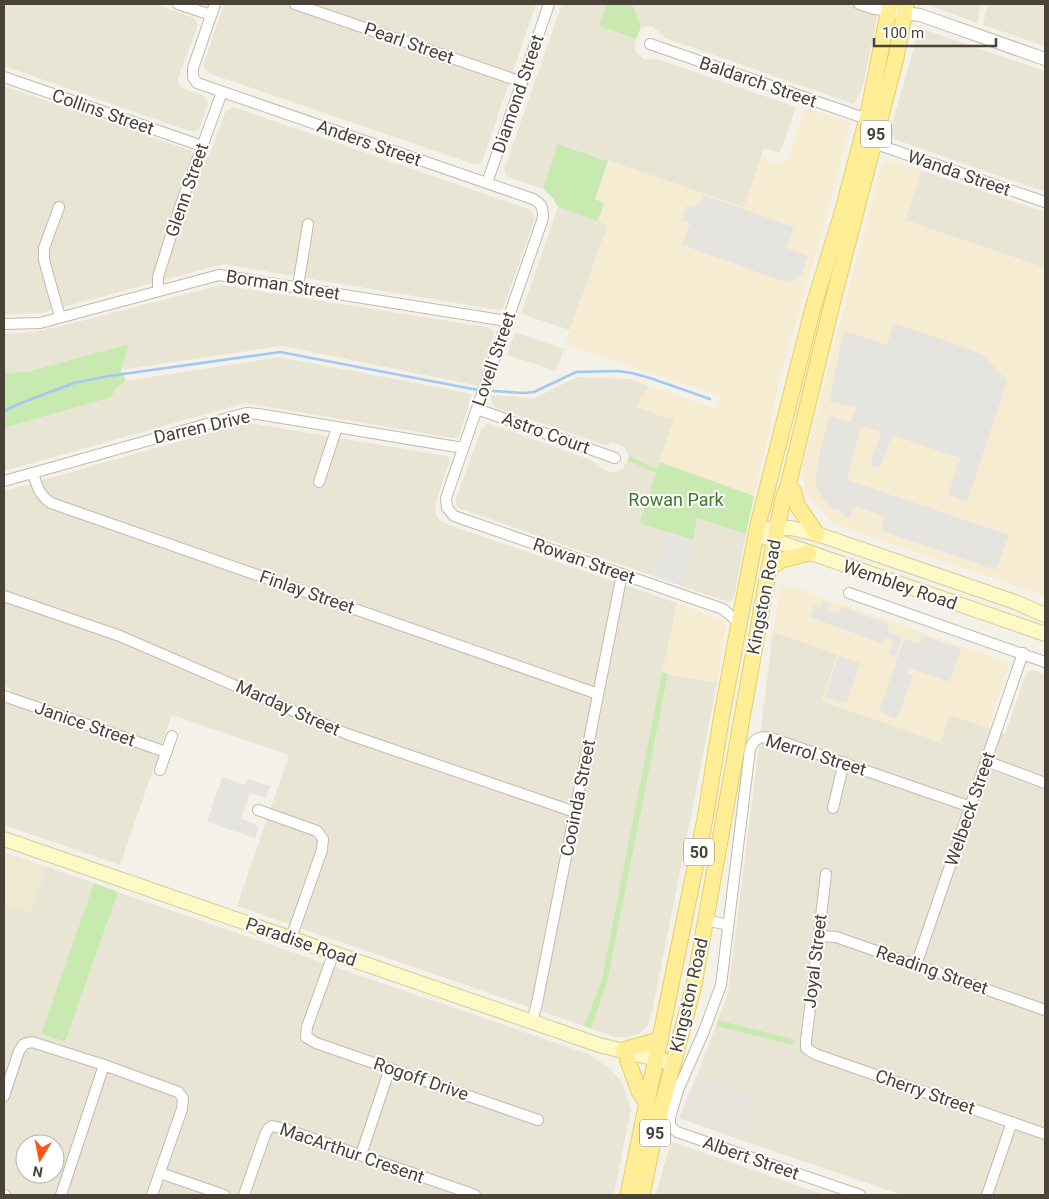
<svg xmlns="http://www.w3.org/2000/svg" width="1049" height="1199" font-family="Roboto,sans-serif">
  <rect width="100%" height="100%" fill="#f4f2e8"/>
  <g fill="#e8e5d5" fill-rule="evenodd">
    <path d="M4,4H155L194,18L198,25L178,78V83L182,88L204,96L207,100L208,104L199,130L192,132L4,66Z"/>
    <path d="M224,4H536L482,162L478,164H473L208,73L203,66Z"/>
    <path d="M562,4H607L599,26L636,39L635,50L644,60L657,59L796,107L780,153L764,148L744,207L559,144L543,189L507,177L504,170Z"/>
    <path d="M632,4H880L863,86L854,104L665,38L652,26L641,27Z"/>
    <path d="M925,4H981L977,23Z"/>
    <path d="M988,4H1045V46L983,25Z"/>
    <path d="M925,30L1045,71V192L891,138L889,134L918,34Z"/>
    <path d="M4,86L209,157L226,110L234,107L531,210L535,218L503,309L498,310L223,264L41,313L4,315Z"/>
    <path d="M921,170L1045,212V268L905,220Z"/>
    <path d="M558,207L608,224L570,330L521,314Z"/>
    <path d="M221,285L487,327L493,331L494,336L480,386L281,346L121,370L129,344L26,372L4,373V334L32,332L58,327Z"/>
    <path d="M515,332L564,349L556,371L507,355Z"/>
    <path d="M280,357L472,394L460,433L458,437L453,438L245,403L4,471V428L112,397L115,389L126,381Z"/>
    <path d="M577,377L629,379L649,386L637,407L676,414L657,469L629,456L624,447L613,442L605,445L496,408L492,403L490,395L535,398Z"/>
    <path d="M488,423L591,460L605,470L615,473L621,470L628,461L656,473L639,522L669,532L653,576L461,509L457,506L455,501L482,428Z"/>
    <path d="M256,424L446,456L449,459V463L435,505L436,516L443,523L677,603L602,978L584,1026L237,906L289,755L172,715L120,865L4,825V710L11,689L4,686V491L237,425Z"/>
    <path d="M697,518L746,534L734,598L731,601L727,602L684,587Z"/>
    <path d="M773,632L838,654L821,701L940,742L950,715L1005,734L1027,672L1033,670L1045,674V1195H902L744,1141L759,1097L697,1075L716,1026L793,1045L794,1039L718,1020L728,994Z"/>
    <path d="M668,674L717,683L652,1013L648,1025L639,1034L628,1037H615L591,1029L608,979Z"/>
    <path d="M47,867L94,883L41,1035L65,1042L118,892L588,1054L608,1067L622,1082L631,1110L614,1195H4V904L31,913ZM25,1144H55V1174H25Z"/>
    <path d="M672,1142L825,1195H656L668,1151Z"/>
  </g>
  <g fill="#f6ecd2">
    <path d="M805,108L850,122L822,233L779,380L770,428L754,496L660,462L675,415L669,419L636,407L649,386L716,409L721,396L565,344L608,225L598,221L604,203L595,200L608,161L744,207L761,158L778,164L788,159Z"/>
    <path d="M890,160L921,170L905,220L1045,268V596L834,524L806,495L802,469L880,170L884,163Z"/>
    <path d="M781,583L1007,662L1008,668L988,728L950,715L940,742L821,701L838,655L773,632Z"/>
    <path d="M677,603L725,621L726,626L717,683L662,672Z"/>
  </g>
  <path fill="#e6e3dc" d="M697,1075L759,1097L744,1141L679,1118Z"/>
  <path fill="#eee9d1" d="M4,852L47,867L31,913L4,904Z"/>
  <g fill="#c8e9af">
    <path d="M607,4H632L641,27L636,39L599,26Z"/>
    <path d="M558,144L608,161L595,199L604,203L598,221L558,207L553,198L543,189Z"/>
    <path d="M129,344L121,370L126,381L115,389L112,397L4,428V373L26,372Z"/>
    <path d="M629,456L657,469L660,462L754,496L746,534L697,518L693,540L639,523L656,473L628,461Z"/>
    <path d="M662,672L668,674L608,979L591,1029L584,1026L602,978Z"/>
    <path d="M94,883L118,892L65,1042L41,1034Z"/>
    <path d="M718,1020L794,1039L793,1045L716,1026Z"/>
  </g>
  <g fill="#e5e4df">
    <path d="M703,195L794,227L787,248L808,256L802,274L788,283L682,245L690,224L682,220L687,205L693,207L700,203Z"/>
    <path d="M894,323L983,354L1007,381L967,502L948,495L960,458L892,435L880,468L870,465L881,432L861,426L847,480L1009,535L996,570L881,531L885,517L854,506L849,520L839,510L831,508L822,498L816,485V475L821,447L830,416L851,423L856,408L829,401L844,331L887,345Z"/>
    <path d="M669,532L693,540L684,587L653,576Z"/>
    <path d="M824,601L831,604L829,611L838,614L841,607L889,624L887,631L902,637L895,656L889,654L894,641L885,638L883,644L810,617L814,605L821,608Z"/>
    <path d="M922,635L961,649L949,682L909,668L907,673L913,675L897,719L879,712L904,639L919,644Z"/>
    <path d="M839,656L860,663L846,704L825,697Z"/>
    <path d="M222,777L245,785L248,779L270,786L266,798L250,793L241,819L259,826L255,838L207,822Z"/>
  </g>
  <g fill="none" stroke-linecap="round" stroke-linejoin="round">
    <g stroke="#a3c8f2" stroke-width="2.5">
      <path d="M493,391L524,393L534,392L576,372L618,371L632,373L650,378L710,399"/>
      <path d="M4,411L21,403L74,383L109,376L280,352L478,390"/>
    </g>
    <g stroke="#c0bbaa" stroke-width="12">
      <g id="minor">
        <path d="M178,4L211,15"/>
        <path d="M215,4L193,68V77L197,83L533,199C542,204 543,207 543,218L446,498L447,508L454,516L723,609L739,623"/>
        <path d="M295,4L522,82"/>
        <path d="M859,4L875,9L889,11"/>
        <path d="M650,44L867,119"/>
        <path d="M4,77L202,146"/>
        <path d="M873,143L1045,202"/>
        <path d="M487,183L549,4"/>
        <path d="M59,207L44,248V260L60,317"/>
        <path d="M298,286L308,224"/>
        <path d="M158,290V277L180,207L222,92"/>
        <path d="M4,324L40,323L219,275L507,321"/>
        <path d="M477,409L615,458"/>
        <path d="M33,473C37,486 39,495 51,503L598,694"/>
        <path d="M4,481L246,413L258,414L463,448"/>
        <path d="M319,482L337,427"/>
        <path d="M849,593L1045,662"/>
        <path d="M4,596L120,636L347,734L575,812"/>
        <path d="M4,696L166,752"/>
        <path d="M986,761L1045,783"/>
        <path d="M160,770L172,736"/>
        <path d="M833,808L844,762"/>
        <path d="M258,810L317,831L323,839L322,850L291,938"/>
        <path d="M826,874L806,1041V1048L815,1054L1045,1134"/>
        <path d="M706,920L728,925"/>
        <path d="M819,936L836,937L1045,1010"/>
        <path d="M334,952L307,1027L306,1037L316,1043L538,1120"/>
        <path d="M916,965L1023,653"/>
        <path d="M532,1022L537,1003L622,574"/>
        <path d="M4,1096L19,1051L24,1044L32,1042L104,1065L178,1092L183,1098L182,1109L152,1195"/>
        <path d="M361,1155L390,1068"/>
        <path d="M160,1173L224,1195"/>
        <path d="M4,1195H5"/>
        <path d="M61,1195L104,1065"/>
        <path d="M244,1195L265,1135L268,1129L272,1126L285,1129L475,1195"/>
        <path d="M860,1195L677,1132L670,1126V1118L678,1090L704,1031L721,985L750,749C754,738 760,736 771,738L971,807"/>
        <path d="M987,1195L1012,1122"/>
      </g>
    </g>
    <g stroke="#c0bbaa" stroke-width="14">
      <path id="tertiary" d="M889,11L920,15L1045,59"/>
    </g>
    <g stroke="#d5cc96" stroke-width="16">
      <g id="secondary">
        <path d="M766,529L791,528L817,534L1015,602L1045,615"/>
        <path d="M756,534L1045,634"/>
        <path d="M4,839L599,1045L673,1063"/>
      </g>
    </g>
    <g stroke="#e6cf63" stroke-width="17">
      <g id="primary">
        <path d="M788,486L794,492L797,505L817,534"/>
        <path d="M769,568L782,560L809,553"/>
        <path d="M623,1051C635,1045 648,1044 661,1039"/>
        <path d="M628,1061L639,1091L647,1103"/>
        <path d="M628,1195L705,819L722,714L757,529L813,308L843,210L867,119L890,4"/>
        <path d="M642,1195L655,1132L694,985L769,568L783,499L788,486L834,296L896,58L906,4"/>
      </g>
    </g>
    <use href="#minor" stroke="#fff" stroke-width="10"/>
    <use href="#tertiary" stroke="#fff" stroke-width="12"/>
    <use href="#secondary" stroke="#fff8c7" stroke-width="14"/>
    <use href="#primary" stroke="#ffee96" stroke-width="15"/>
  </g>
  <g text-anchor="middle" stroke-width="4" stroke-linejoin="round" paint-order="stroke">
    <g fill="#fff" stroke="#7f7b72" stroke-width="1">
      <rect x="861" y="120.5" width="30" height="27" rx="4"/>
      <rect x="684" y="838.5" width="30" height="27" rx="4"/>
      <rect x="640" y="1119.5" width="30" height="27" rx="4"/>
    </g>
    <g font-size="16" font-weight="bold" fill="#484336">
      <text x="876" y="140">95</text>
      <text x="699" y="858">50</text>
      <text x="655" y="1139">95</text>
    </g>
    <g font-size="18" fill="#484336" stroke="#fff">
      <text transform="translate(409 43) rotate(19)" y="6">Pearl Street</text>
      <text transform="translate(758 82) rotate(19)" y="6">Baldarch Street</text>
      <text transform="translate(518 94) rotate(-71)" y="6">Diamond Street</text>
      <text transform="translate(103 112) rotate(19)" y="6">Collins Street</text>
      <text transform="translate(369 143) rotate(19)" y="6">Anders Street</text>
      <text transform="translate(959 173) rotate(19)" y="6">Wanda Street</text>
      <text transform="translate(187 190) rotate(-71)" y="6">Glenn Street</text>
      <text transform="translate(283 285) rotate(9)" y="6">Borman Street</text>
      <text transform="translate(494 359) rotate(-71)" y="6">Lovell Street</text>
      <text transform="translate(202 427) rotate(-13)" y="6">Darren Drive</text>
      <text transform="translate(546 433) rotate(20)" y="6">Astro Court</text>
      <text transform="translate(584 561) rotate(19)" y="6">Rowan Street</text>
      <text transform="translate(900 585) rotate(19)" y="6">Wembley Road</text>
      <text transform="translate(307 592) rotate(19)" y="6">Finlay Street</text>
      <text transform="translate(764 597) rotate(-79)" y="6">Kingston Road</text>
      <text transform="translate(288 708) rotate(24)" y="6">Marday Street</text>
      <text transform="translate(85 724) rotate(19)" y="6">Janice Street</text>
      <text transform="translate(816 755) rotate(17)" y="6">Merrol Street</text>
      <text transform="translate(578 798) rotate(-79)" y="6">Cooinda Street</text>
      <text transform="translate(970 809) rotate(-71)" y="6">Welbeck Street</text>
      <text transform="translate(301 942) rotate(19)" y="6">Paradise Road</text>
      <text transform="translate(815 961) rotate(-83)" y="6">Joyal Street</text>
      <text transform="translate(932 970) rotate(19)" y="6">Reading Street</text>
      <text transform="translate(689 995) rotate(-77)" y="6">Kingston Road</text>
      <text transform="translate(421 1079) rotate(19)" y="6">Rogoff Drive</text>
      <text transform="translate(925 1092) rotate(19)" y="6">Cherry Street</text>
      <text transform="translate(352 1153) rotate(19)" y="6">MacArthur Cresent</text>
      <text transform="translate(751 1158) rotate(19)" y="6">Albert Street</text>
    </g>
    <g font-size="18" fill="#3d7b28" stroke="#fff">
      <text x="676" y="506">Rowan Park</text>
    </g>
  </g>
  <rect width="1049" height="1199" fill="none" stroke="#484336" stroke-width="10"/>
  <g transform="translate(40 1159) rotate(190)"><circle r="24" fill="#ffffff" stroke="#b6b4af"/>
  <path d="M0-4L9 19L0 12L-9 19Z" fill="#fe5414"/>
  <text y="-8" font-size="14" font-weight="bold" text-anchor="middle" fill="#484336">N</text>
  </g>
  <path d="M874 38v8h122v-8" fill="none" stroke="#484336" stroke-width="2.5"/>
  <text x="882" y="38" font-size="15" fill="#484336" stroke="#ffffff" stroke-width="4" paint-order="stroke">100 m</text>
</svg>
